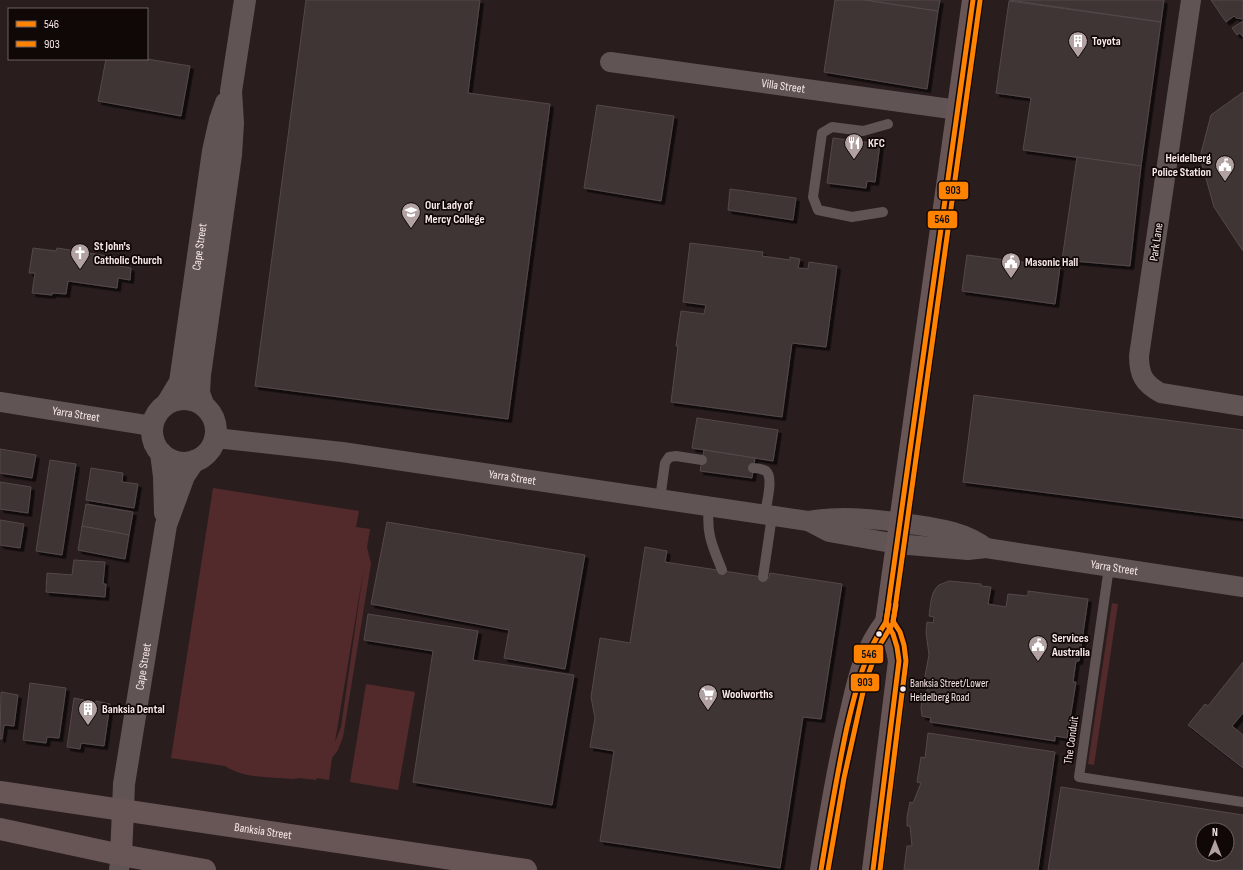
<svg xmlns="http://www.w3.org/2000/svg" width="1243" height="870" font-family="'Sofia Sans Condensed',sans-serif">
  <defs>
    <filter id="shadow"><feDropShadow dx="3.5" dy="3.5" stdDeviation="0" flood-color="#0009"/></filter>
  </defs>
  <rect width="100%" height="100%" fill="#2a1d1e"/>
  <g fill="#532a2c" fill-rule="evenodd">
    <path d="M213,488L359,511L356,527L370,529L367,547L371,564L343,737L338,750L332,758L329,780L317,778L316,780L299,778L293,779C270,777 245,779 225,766L171,758ZM364,567L341,727L335,742Z"/>
    <path d="M1112,603L1118,604L1094,765L1088,764Z"/>
    <path d="M366,684L415,692L398,790L350,782Z"/>
  </g>
  <g fill="#3f3435" stroke="#554849" fill-rule="evenodd" filter="url(#shadow)">
    <path d="M306,0H480L468,93L550,104L508,419L255,386Z"/>
    <path d="M835,0H865L938,11L927,89L824,72Z"/>
    <path d="M865,0H940L938,11Z"/>
    <path d="M1009,0H1164L1161,22Z"/>
    <path d="M1211,0H1243V19L1236,18L1234,16L1226,22Z"/>
    <path d="M1009,1L1161,22L1141,166L1023,150L1031,98L996,93Z"/>
    <path d="M1243,21V37L1240,33L1237,35L1232,28Z"/>
    <path d="M106,59H147L190,66L181,116L98,101Z"/>
    <path d="M1243,92V251L1214,207L1200,157L1211,115Z"/>
    <path d="M597,105L674,116L661,201L584,188Z"/>
    <path d="M833,138L880,144L875,182L867,181L866,188L827,183Z"/>
    <path d="M1077,157L1141,166L1130,266L1062,260Z"/>
    <path d="M730,189L796,198L793,220L728,210Z"/>
    <path d="M690,243L763,252L762,256L790,260V257L800,259L798,268L808,269L809,262L837,266L826,347L792,343L782,417L671,402L678,346H676L681,311L704,314L706,305L683,302Z"/>
    <path d="M33,248L56,251L57,248L121,258L120,266L131,268L130,280L118,278L117,288L68,281L66,294L52,293V295L32,293L35,273H29Z"/>
    <path d="M967,255L1060,267L1055,304L962,291Z"/>
    <path d="M974,395L1243,430V518L963,482Z"/>
    <path d="M697,418L778,430L773,461L692,448Z"/>
    <path d="M0,449L36,455L32,478L0,473Z"/>
    <path d="M704,450L755,458L752,478L700,471Z"/>
    <path d="M50,460L76,464L62,555L36,551Z"/>
    <path d="M91,468L123,473L122,482L138,484L134,508L86,500Z"/>
    <path d="M0,482L31,487L28,513L0,509Z"/>
    <path d="M86,504L133,512L129,535L82,526Z"/>
    <path d="M0,520L24,524L20,548L0,545Z"/>
    <path d="M387,522L585,555L565,669L504,658L509,630L371,604Z"/>
    <path d="M82,526L129,535L125,559L78,550Z"/>
    <path d="M645,547L667,551L665,562L769,578L770,573L842,584L821,719L803,717L780,868L600,841L614,751L590,747L595,718L591,697L600,638L630,643Z"/>
    <path d="M74,560L105,562L103,584H106L105,597L46,592L47,573L72,575Z"/>
    <path d="M949,581L981,584V586L991,587L988,604L1006,607L1008,594L1028,596V591L1088,599L1079,661H1076L1073,682H1076L1067,738L1055,736V741L930,722L931,718L922,716L921,708L922,701L923,695L926,691H927L928,686L925,676L929,655L926,632L927,622L933,623L934,617L929,616L931,601L933,593L936,588L939,585Z"/>
    <path d="M368,614L478,631L473,660L574,675L552,805L413,782L433,651L364,640Z"/>
    <path d="M1243,662V713L1232,726L1243,735V768L1188,725L1205,704L1208,706Z"/>
    <path d="M30,683L66,688L59,738L47,737L46,743L23,740Z"/>
    <path d="M1,692L18,695L14,726L4,725L2,739H0Z"/>
    <path d="M74,698L84,700V707L94,708L96,701L110,704L104,746L81,743L80,749L67,747Z"/>
    <path d="M928,733L1055,752L1038,870H904L907,846H912L910,826H907V817L910,802L913,803L921,783L917,782L921,757L925,758Z"/>
    <path d="M1061,787L1243,815V870H1048ZM1203,830H1227V854H1203Z"/>
  </g>
  <g fill="none" stroke-linecap="round" stroke-linejoin="round">
    <g stroke="#605455" stroke-width="10">
      <path d="M883,212L852,217L818,210L813,197L822,133L832,127L863,131L888,124"/>
      <path d="M753,468C757,468 762,469 766,471C774,478 766,505 765,514"/>
      <path d="M660,499L665,463L669,457L676,456L702,460"/>
      <path d="M709,506C706,534 712,545 722,570"/>
      <path d="M1109,567L1079,777L1243,802"/>
      <path d="M763,577L772,516"/>
    </g>
    <g stroke="#605455" stroke-width="20">
      <path d="M1191,0L1139,356C1139,375 1144,384 1161,393L1243,406"/>
      <path id="s1" d="M610,62L958,110"/>
      <path id="s2" d="M0,402L152,426"/>
      <path id="s3" d="M216,438L342,452L808,521C843,515 876,519 910,524C936,528 964,531 986,548"/>
      <path id="s4" d="M808,521L829,532L897,544L956,549L968,550L986,548L1243,587"/>
      <path d="M119,870L121,855"/>
    </g>
    <g stroke="#605455" stroke-width="22">
      <circle cx="184" cy="431" r="32"/>
      <path id="s5" d="M168,402L180,382L213,151L220,120L226,103"/>
      <path d="M203,404L199,393L200,375L231,155L233,123L231,91L245,0"/>
      <path d="M161,453L164,477L165,513"/>
      <path id="s6" d="M123,810L124,784L166,525L184,476L194,461"/>
    </g>
    <g stroke="#685657" stroke-width="22">
      <path id="s7" d="M0,792L526,870"/>
      <path d="M0,829L121,855L205,870"/>
      <path d="M121,855L123,810"/>
      <path d="M821,870C829,820 837,770 849,720C857,685 863,651 886,622L973,0"/>
      <path d="M873,870L899,661C897,646 893,635 886,622"/>
    </g>
    <g stroke="#100707" stroke-width="8">
      <g id="bus-1">
        <path d="M821,870C829,822 837,774 847,727C856,689 864,654 886,622L973,0"/>
        <path d="M873,870L899,661L897,647L893,634L886,622L889,604"/>
      </g>
    </g>
    <g stroke="#100707" stroke-width="8">
      <g id="bus-2">
        <path d="M828,870L844,778L865,683L878,648L893,623L980,1"/>
        <path d="M880,870L906,661L904,645L900,632L893,621L896,605"/>
      </g>
    </g>
    <use href="#bus-1" stroke="#ff8200" stroke-width="5"/>
    <use href="#bus-2" stroke="#ff8200" stroke-width="5"/>
  </g>
  <defs>
    <g id="building-pin" transform="scale(1)"><path d="M0 17L-7.5 6A9.5 9.5 0 1 1 7.5 6Z" fill="#b1a1a1" stroke="#100707"/><path d="M-4-6H4V6H1V3H-1V6H-4ZM-2.5-4.3h1.7v1.8h-1.7ZM.8-4.3h1.7v1.8H.8ZM-2.5-1h1.7V.8h-1.7ZM.8-1h1.7V.8H.8Z" fill="#fff"/></g>
    <g id="restaurant-pin" transform="scale(1)"><path d="M0 17L-7.5 6A9.5 9.5 0 1 1 7.5 6Z" fill="#b1a1a1" stroke="#100707"/><path d="M-5-6h1v4h1v-4h1v4h1v-4h1v5L-1.5 .5V6h-2V.5L-5-1ZM5-6V6H3V1.5H1.5Q1.5-4 5-6Z" fill="#fff"/></g>
    <g id="civic-pin" transform="scale(1)"><path d="M0 17L-7.5 6A9.5 9.5 0 1 1 7.5 6Z" fill="#b1a1a1" stroke="#100707"/><path d="M-.6-6.5H3V-4.5H.6V-3L4-1V1h2V6H-6V1h2V-1L-.6-3ZM-1.2 2.5V6h2.4V2.5Z" fill="#fff"/></g>
    <g id="school-pin" transform="scale(1)"><path d="M0 17L-7.5 6A9.5 9.5 0 1 1 7.5 6Z" fill="#b1a1a1" stroke="#100707"/><path d="M0-5L7-2L0 1L-7-2ZM-4 1L0 2.5L4 1V4Q0 6-4 4Z" fill="#fff"/></g>
    <g id="church-pin" transform="scale(1)"><path d="M0 17L-7.5 6A9.5 9.5 0 1 1 7.5 6Z" fill="#b1a1a1" stroke="#100707"/><path d="M-1.2-6h2.4v3.5h3.3v2.4h-3.3V6h-2.4V-.1h-3.3v-2.4h3.3Z" fill="#fff"/></g>
    <g id="supermarket-pin" transform="scale(1)"><path d="M0 17L-7.5 6A9.5 9.5 0 1 1 7.5 6Z" fill="#b1a1a1" stroke="#100707"/><path d="M-6-5.5h2.5l.6 2H6L4.5 2H-2.5L-4.4-4H-6ZM-1.5 3.2a1.3 1.3 0 1 0 .1 0ZM3 3.2a1.3 1.3 0 1 0 .1 0Z" fill="#fff"/></g>
  </defs>
  <g fill-rule="evenodd">
    <use href="#building-pin" x="1078" y="41"/>
    <use href="#restaurant-pin" x="854" y="143"/>
    <use href="#civic-pin" x="1225" y="165"/>
    <use href="#school-pin" x="411" y="212"/>
    <use href="#church-pin" x="80" y="253"/>
    <use href="#civic-pin" x="1011" y="262"/>
    <use href="#civic-pin" x="1038" y="645"/>
    <use href="#supermarket-pin" x="708" y="694"/>
    <use href="#building-pin" x="88" y="709"/>
  </g>
  <g fill="#f9e8e8" stroke="#100707" stroke-width="1.5">
    <circle cx="879" cy="634" r="3.5"/>
    <circle cx="903" cy="689" r="3.5"/>
  </g>
  <g text-anchor="middle" stroke-width="3.5" stroke-linejoin="round" paint-order="stroke">
    <g font-size="11" fill="#f9e8e8" stroke="#100707" text-anchor="start">
      <text x="910" y="687">Banksia Street/Lower<tspan x="910" dy="14">Heidelberg Road</tspan></text>
    </g>
    <g font-size="12" font-weight="bold" fill="#f9e8e8" stroke="#100707" text-anchor="start">
      <text x="1092" y="45">Toyota</text>
      <text x="868" y="147">KFC</text>
      <text x="1211" y="162" text-anchor="end">Heidelberg<tspan x="1211" dy="14">Police Station</tspan></text>
      <text x="425" y="209">Our Lady of<tspan x="425" dy="14">Mercy College</tspan></text>
      <text x="94" y="250">St John's<tspan x="94" dy="14">Catholic Church</tspan></text>
      <text x="1025" y="266">Masonic Hall</text>
      <text x="1052" y="642">Services<tspan x="1052" dy="14">Australia</tspan></text>
      <text x="722" y="698">Woolworths</text>
      <text x="102" y="713">Banksia Dental</text>
    </g>
    <g font-size="12" fill="#f9e8e8" stroke="#100707">
      <text dy="4" stroke="none"><textPath href="#s1" startOffset="175">Villa Street</textPath></text>
      <text transform="translate(1156 242) rotate(-82)" y="4">Park Lane</text>
      <text dy="4" stroke="none"><textPath href="#s5" startOffset="160">Cape Street</textPath></text>
      <text dy="4" stroke="none"><textPath href="#s2" startOffset="77">Yarra Street</textPath></text>
      <text dy="4" stroke="none"><textPath href="#s3" startOffset="299">Yarra Street</textPath></text>
      <text dy="4" stroke="none"><textPath href="#s4" startOffset="312">Yarra Street</textPath></text>
      <text dy="4" stroke="none"><textPath href="#s6" startOffset="145">Cape Street</textPath></text>
      <text transform="translate(1071 740) rotate(-82)" y="4">The Conduit</text>
      <text dy="4" stroke="none"><textPath href="#s7" startOffset="266">Banksia Street</textPath></text>
    </g>
  </g>
  <g stroke="#100707" stroke-width="1.5">
    <rect x="938" y="181" width="31" height="19" rx="4" fill="#ff8200"/>
    <rect x="927" y="210" width="31" height="19" rx="4" fill="#ff8200"/>
    <rect x="853" y="644" width="31" height="20" rx="4" fill="#ff8200"/>
    <rect x="850" y="673" width="30" height="19" rx="4" fill="#ff8200"/>
  </g>
  <g font-size="11" text-anchor="middle" font-weight="bold" fill="#111">
    <text x="953" y="194">903</text>
    <text x="942" y="223">546</text>
    <text x="869" y="658">546</text>
    <text x="865" y="686">903</text>
  </g>
  <rect x="8" y="8" width="140" height="52" fill="#100707" stroke="#6d6161"/>
  <rect x="16" y="21" width="20" height="6" fill="#ff8200" stroke="#6d6161"/>
  <text x="44" y="28" font-size="12" fill="#f9e8e8">546</text>
  <rect x="16" y="41" width="20" height="6" fill="#ff8200" stroke="#6d6161"/>
  <text x="44" y="48" font-size="12" fill="#f9e8e8">903</text>
  <g transform="translate(1215 842)"><circle r="19" fill="#100707" stroke="#6d6161"/>
  <path d="M0-3L7 15L0 10L-7 15Z" fill="#b1a1a1"/>
  <text y="-6" font-size="11" font-weight="bold" text-anchor="middle" fill="#f9e8e8">N</text>
  </g>
</svg>
